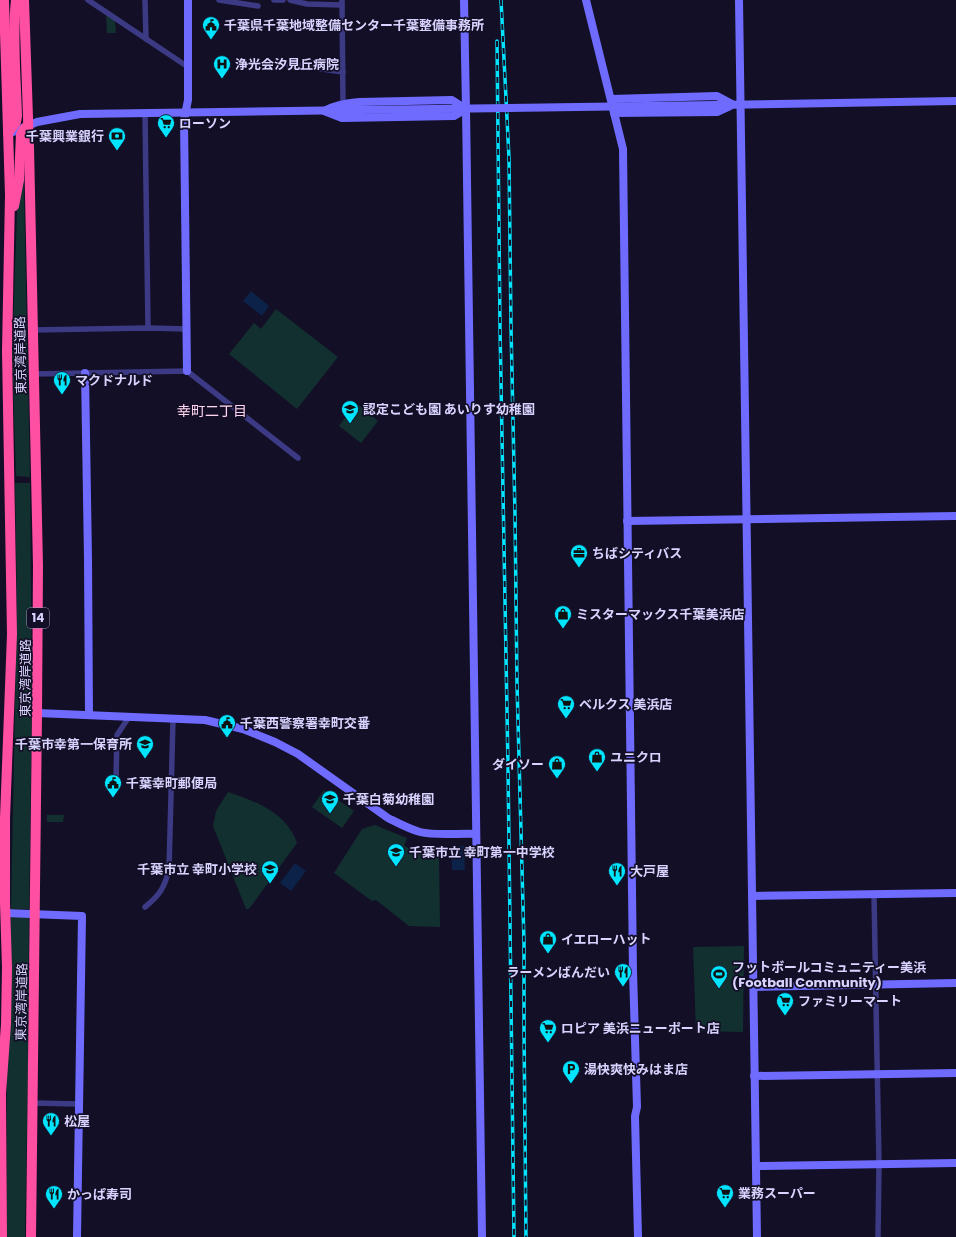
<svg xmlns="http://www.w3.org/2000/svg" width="956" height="1237" font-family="Poppins,'Noto Sans JP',sans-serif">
  <rect width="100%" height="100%" fill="#130f26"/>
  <g fill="#12302f">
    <path d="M106,14L115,21L116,33H107Z"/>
    <path d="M23,142L30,477L16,476L12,354L17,212L21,181Z"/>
    <path d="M276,309L338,357L297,409L229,354L254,323L261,329Z"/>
    <path d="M356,403L378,421L361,443L339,426Z"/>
    <path d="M15,483H30L32,701L29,909H11L17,606Z"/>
    <path d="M324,790L354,811L342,828L312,807Z"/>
    <path d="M228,792C257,802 286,812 297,843L249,909H246L213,826L216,811Z"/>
    <path d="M47,815H64L63,822H47Z"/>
    <path d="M375,825L407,838L404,846L419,852L439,855L440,927L409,926L376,900L372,901L334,873L362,829Z"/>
    <path d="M11,917H29L28,1072L25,1237H7V1070L11,1015Z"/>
    <path d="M744,946L743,1032L696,1031L693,947Z"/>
  </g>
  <g fill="#0c2248">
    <path d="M251,291L269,306L262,316L243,301Z"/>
    <path d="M451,846H464L465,870H452Z"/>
    <path d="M295,863L306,871L291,891L280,883Z"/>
  </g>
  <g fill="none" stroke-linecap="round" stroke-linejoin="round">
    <g stroke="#3d3a85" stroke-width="5.5">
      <path d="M88,0L188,67"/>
      <path d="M145,0L146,39"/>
      <path d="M219,0L258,6"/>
      <path d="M274,0H283"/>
      <path d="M290,0L307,4L342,5"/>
      <path d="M342,0L343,104"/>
      <path d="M287,64L343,72"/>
      <path d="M145,113L148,328"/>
      <path d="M33,330L148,328L187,329"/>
      <path d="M34,374L187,371L298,458"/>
      <path d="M119,783L116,780L117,735L129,717"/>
      <path d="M874,895L879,1164L878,1237"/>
      <path d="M145,907C160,895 164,888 169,870L173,719"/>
      <path d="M33,1103L79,1104"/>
    </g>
    <g stroke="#6f6bff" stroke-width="8">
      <path d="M464,0L466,109L482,1237"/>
      <path d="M586,0L623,149L633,971L637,1107L635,1116L638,1237"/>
      <path d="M739,0L757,1237"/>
      <path d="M611,99L717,96L732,104"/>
      <path d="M452,100L466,109L454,116L342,118L324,111C335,105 346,103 359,102Z"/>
      <path d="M716,105L956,101"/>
      <path d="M614,113L717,112L730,106"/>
      <path d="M8,134L37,122L80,114L359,110"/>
      <path d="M187,371L184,120L188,100V0"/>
      <path d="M85,373L88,559L89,715"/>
      <path d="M627,521L956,516"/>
      <path d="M37,713L205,720L243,729L275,742L298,754L388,818C398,823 409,829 420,832C436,836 459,833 476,834"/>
      <path d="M752,896L956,893"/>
      <path d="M5,913L82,916L77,1237"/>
      <path d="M753,987L956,983"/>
      <path d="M754,1076L956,1073"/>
      <path d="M756,1166L956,1163"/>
    </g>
    <g stroke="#ff4fa3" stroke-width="10">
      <path d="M24,0L29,147L38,566L37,713L31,1237"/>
      <path d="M8,133L16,122L17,116C16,78 12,38 16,0"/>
      <path d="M14,206L19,180L21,134L24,129L28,125"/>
      <path d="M2,1237L1,1094L6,1024L7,968L5,903V818L12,634L7,351L10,195L4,0"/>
    </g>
    <g stroke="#00e5ff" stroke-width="3.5">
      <g id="rail">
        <path d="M501,0L509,158L511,327L515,515L517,684L524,943V1030L526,1237"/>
        <path d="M497,41L500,327L508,767L514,1237"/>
      </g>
    </g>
    <use href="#rail" stroke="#130f26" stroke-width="2" stroke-dasharray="6" stroke-linecap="butt"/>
    <path stroke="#6f6bff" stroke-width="8" d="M359,110L716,105"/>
  </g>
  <defs>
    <g id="civic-pin" transform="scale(0.9)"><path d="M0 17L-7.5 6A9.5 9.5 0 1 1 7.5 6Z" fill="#00e5ff" stroke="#130f26"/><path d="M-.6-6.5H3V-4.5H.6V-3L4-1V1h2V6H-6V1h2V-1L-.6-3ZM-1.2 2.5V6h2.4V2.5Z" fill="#111"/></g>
    <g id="hospital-pin" transform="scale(0.9)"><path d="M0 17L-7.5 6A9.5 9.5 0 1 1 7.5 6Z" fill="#00e5ff" stroke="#130f26"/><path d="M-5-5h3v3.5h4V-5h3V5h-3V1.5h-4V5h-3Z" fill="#111"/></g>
    <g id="supermarket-pin" transform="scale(0.9)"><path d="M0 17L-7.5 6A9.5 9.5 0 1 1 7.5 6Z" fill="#00e5ff" stroke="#130f26"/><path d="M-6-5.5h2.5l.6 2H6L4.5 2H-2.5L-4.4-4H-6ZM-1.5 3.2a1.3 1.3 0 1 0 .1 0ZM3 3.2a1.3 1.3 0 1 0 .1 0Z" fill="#111"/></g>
    <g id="bank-pin" transform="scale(0.9)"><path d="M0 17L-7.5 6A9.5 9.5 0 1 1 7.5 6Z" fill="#00e5ff" stroke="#130f26"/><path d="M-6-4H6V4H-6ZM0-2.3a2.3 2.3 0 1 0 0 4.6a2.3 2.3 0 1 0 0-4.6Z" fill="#111"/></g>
    <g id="restaurant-pin" transform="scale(0.9)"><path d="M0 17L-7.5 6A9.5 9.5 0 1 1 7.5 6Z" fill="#00e5ff" stroke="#130f26"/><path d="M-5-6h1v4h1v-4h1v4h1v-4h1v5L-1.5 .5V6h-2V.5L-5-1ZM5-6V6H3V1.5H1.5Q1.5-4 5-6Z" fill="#111"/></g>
    <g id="school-pin" transform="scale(0.9)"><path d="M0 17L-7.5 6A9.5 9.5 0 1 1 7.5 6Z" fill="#00e5ff" stroke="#130f26"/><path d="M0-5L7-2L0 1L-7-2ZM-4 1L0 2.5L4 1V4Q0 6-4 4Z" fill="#111"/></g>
    <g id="office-pin" transform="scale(0.9)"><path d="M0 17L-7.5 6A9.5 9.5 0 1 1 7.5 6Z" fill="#00e5ff" stroke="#130f26"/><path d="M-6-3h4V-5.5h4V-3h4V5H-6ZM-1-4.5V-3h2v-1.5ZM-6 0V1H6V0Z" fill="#111"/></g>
    <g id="shop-pin" transform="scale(0.9)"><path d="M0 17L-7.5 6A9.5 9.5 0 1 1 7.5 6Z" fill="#00e5ff" stroke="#130f26"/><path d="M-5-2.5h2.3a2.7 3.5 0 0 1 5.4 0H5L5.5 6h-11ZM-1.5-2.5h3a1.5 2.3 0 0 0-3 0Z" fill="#111"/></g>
    <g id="stadium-pin" transform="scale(0.9)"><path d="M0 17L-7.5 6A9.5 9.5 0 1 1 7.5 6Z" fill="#00e5ff" stroke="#130f26"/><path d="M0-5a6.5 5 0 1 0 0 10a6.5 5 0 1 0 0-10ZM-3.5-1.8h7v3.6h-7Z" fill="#111"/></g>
    <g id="parking-pin" transform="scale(0.9)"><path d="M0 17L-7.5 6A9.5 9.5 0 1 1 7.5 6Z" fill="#00e5ff" stroke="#130f26"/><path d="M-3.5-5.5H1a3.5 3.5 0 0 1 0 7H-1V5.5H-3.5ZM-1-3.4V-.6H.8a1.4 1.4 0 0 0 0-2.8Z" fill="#111"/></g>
  </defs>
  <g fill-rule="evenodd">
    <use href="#civic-pin" x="211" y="25"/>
    <use href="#hospital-pin" x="222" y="64"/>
    <use href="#supermarket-pin" x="166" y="123"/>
    <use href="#bank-pin" x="117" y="136"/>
    <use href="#restaurant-pin" x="62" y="380"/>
    <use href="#school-pin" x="350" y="409"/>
    <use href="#office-pin" x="579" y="553"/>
    <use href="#shop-pin" x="563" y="614"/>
    <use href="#supermarket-pin" x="566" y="704"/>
    <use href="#civic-pin" x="227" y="723"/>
    <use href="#school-pin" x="145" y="744"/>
    <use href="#shop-pin" x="597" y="757"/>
    <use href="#shop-pin" x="557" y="764"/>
    <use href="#civic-pin" x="113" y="783"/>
    <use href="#school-pin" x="330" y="799"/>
    <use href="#school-pin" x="396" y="852"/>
    <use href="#school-pin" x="270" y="869"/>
    <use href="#restaurant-pin" x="617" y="871"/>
    <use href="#shop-pin" x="548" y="939"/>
    <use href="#restaurant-pin" x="623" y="972"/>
    <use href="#stadium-pin" x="719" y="974"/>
    <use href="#supermarket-pin" x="785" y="1001"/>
    <use href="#supermarket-pin" x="548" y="1028"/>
    <use href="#parking-pin" x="571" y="1069"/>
    <use href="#restaurant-pin" x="51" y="1121"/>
    <use href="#supermarket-pin" x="725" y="1193"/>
    <use href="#restaurant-pin" x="54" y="1194"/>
  </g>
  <g text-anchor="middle" stroke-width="3.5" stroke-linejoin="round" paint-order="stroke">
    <rect fill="#130f26" stroke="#9e99be" stroke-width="1" x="27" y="608" width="22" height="20" rx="3"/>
    <g font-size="12" font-weight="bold" fill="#d9d4ff">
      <text x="38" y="622">14</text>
    </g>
    <g font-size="13" font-weight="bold" fill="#d9d4ff" stroke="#130f26" text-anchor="start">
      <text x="224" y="30">千葉県千葉地域整備センター千葉整備事務所</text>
      <text x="235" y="69">浄光会汐見丘病院</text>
      <text x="179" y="128">ローソン</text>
      <text x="104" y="141" text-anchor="end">千葉興業銀行</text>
      <text x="75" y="385">マクドナルド</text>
      <text x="363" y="414">認定こども園 あいりす幼稚園</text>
      <text x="592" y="558">ちばシティバス</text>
      <text x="576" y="619">ミスターマックス千葉美浜店</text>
      <text x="579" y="709">ベルクス 美浜店</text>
      <text x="240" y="728">千葉西警察署幸町交番</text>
      <text x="132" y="749" text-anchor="end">千葉市幸第一保育所</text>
      <text x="610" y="762">ユニクロ</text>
      <text x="544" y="769" text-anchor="end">ダイソー</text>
      <text x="126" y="788">千葉幸町郵便局</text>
      <text x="343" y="804">千葉白菊幼稚園</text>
      <text x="409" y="857">千葉市立 幸町第一中学校</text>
      <text x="257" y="874" text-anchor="end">千葉市立 幸町小学校</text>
      <text x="630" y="876">大戸屋</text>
      <text x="561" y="944">イエローハット</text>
      <text x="732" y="972">フットボールコミュニティー美浜<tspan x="732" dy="15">(Football Community)</tspan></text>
      <text x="610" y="977" text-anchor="end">ラーメンばんだい</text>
      <text x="798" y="1006">ファミリーマート</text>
      <text x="561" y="1033">ロピア 美浜ニューポート店</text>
      <text x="584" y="1074">湯快爽快みはま店</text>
      <text x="64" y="1126">松屋</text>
      <text x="738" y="1198">業務スーパー</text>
      <text x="67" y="1199">かっぱ寿司</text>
    </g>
    <g font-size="13" fill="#d9d4ff" stroke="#130f26">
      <text transform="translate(20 355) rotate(-91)" y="5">東京湾岸道路</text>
      <text transform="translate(25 678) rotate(-90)" y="5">東京湾岸道路</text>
      <text transform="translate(21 1002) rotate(-89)" y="5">東京湾岸道路</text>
    </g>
    <g font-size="14" fill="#ffd6f0" stroke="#130f26">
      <text x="212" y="416">幸町二丁目</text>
    </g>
  </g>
</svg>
